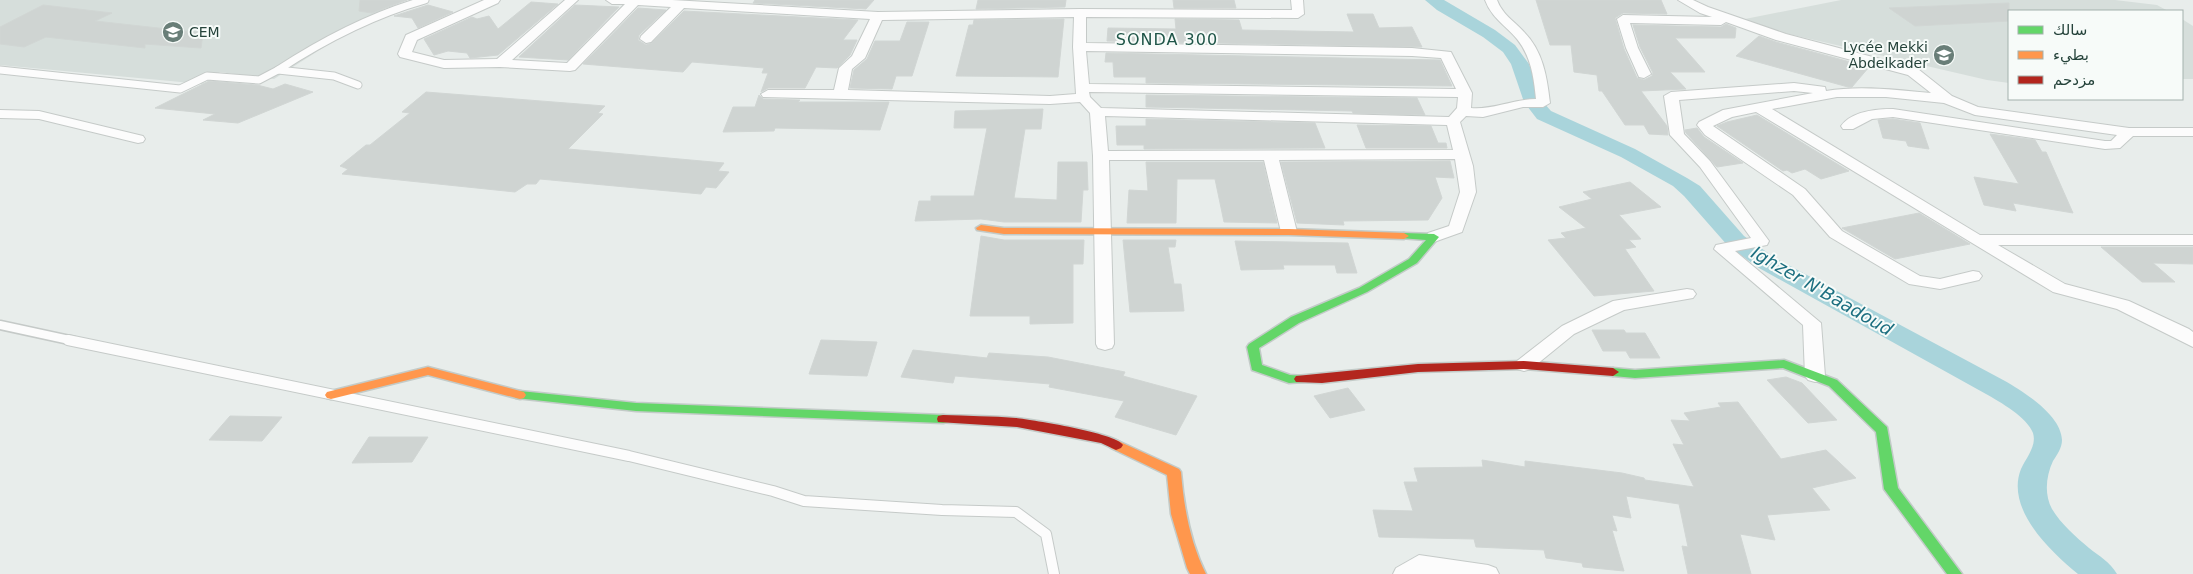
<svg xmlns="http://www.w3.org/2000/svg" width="2193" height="574" font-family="'DejaVu Sans','Noto Sans Arabic',sans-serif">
  <rect width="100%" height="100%" fill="#e8edeb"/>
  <g fill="#d6dedb">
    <path d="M0,0H398L274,79L220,72L202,84L0,65Z"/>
    <path d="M1841,0H2115L2157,5L2168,11H2009V83L1987,80L1771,30L1745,19Z"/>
    <path d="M2182,19L2193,26V79H2182Z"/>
  </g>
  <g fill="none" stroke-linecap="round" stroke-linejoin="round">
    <path fill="#a9d4db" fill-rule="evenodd" d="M1425,0H1444L1495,30L1515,45L1529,64L1543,102L1551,111L1635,149L1687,178L1700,186L1744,236L1775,258L2005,381C2024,392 2061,415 2062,440C2062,448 2057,455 2053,461C2046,476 2044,494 2052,509C2061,524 2076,537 2089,548C2099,556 2110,562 2117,574H2078C2051,552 2005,509 2021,469C2026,458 2037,446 2033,433C2027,417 2000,402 1986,394L1759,268L1728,246L1684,196L1673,186L1621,157L1537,119L1524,102L1511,64L1503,52L1483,37L1437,10Z"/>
  </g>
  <g fill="#cfd4d2" stroke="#d1d6d4">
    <path d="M360,0H407L372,13L359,11Z"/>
    <path d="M755,0H874L866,9L753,3Z"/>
    <path d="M978,0H1066L1065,7L976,9Z"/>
    <path d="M1173,0H1234L1236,8H1174Z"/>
    <path d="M1536,0H1661L1667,14L1623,13L1615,18L1624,49L1637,78L1644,80L1652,76L1653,73L1640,47L1633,25L1721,27L1726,24L1736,28L1735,38H1675L1705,72H1670L1686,89L1641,91L1667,126L1668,135L1649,134L1644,125H1625L1602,91H1599L1597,75L1574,72L1571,45H1550Z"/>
    <path d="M531,2L558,4L498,55L470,58L467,53L448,51L434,55L424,39L472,17L477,19L489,16L498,29Z"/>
    <path d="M2009,3V21L1915,26L1889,8Z"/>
    <path d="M43,5L112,13L95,21L203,33L201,48L145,44V48L46,37L24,47L0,44V27Z"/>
    <path d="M428,5L453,12L418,28L412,18L394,16Z"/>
    <path d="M575,5L619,7L568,60L519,57Z"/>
    <path d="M638,8L666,10L639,35L638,40L646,45L652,43L684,11L858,20L843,40H857L850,55L837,68L816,67L805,88H768L761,92L768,73H762L764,68L692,62L683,72L583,64Z"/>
    <path d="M1347,14H1373L1379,28L1412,27L1422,47L1107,41L1108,28L1176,29L1175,19L1239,20L1242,30L1354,32Z"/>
    <path d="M1064,19L1058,77L956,76L969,25H973L974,20Z"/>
    <path d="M907,22H929L912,76H896L892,89L850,88L854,70L867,59L875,41H900Z"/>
    <path d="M1759,36L1776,42L1869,67L1852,87H1848L1736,56Z"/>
    <path d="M1106,53L1440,60L1452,86L1146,83V77H1114L1113,62H1105Z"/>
    <path d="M209,81L257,85L273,89L285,84L313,92L238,123L203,120L215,114L155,108Z"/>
    <path d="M426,92L605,106L598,113L603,114L568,149L724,163L718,171L729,172L716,188L706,187L701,194L540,179L536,184H527L515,192L342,174L348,169L340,166L366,145H370L410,113L402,112Z"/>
    <path d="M759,95L763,99L800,100L798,102H889L880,130L775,128L774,131L723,132L733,107H755Z"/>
    <path d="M1146,95L1417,98L1425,115L1353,113L1352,111L1146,107Z"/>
    <path d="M1043,109L1041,129H1025L1014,198L1057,200L1058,162H1087L1088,190H1083L1081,222H1004L981,219L915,221L919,201H931V196H974L987,128H954L955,111Z"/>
    <path d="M1757,115L1819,153L1849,171L1821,179L1805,169L1792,173L1787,170L1783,171L1717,126L1727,122Z"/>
    <path d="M1146,119L1315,123L1325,148L1144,149V145H1117L1116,126H1146Z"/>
    <path d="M1893,119L1920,123L1929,149L1908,146L1906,141L1883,138L1878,120Z"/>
    <path d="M1357,125L1431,126L1438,143H1446L1447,148H1366Z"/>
    <path d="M1697,128L1704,137L1743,163L1717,167L1686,133L1685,130Z"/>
    <path d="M1990,134L2035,140L2042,152H2046L2073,213L2013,203L2016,211L1984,205L1974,177L2019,184Z"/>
    <path d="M1450,161L1454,178L1435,177L1442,198L1428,220L1343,221L1344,225L1297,223L1281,162Z"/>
    <path d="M1146,162H1263L1277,223L1224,222L1215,179H1177L1176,223H1127L1129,190L1148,191Z"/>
    <path d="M1630,182L1661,207L1619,215L1641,239L1629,240L1636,247L1625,249L1654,291L1594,296L1548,240L1566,238L1561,233L1586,228L1559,207L1592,199L1583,192Z"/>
    <path d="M1919,213L1970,244L1895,259L1842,228Z"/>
    <path d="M981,236L1004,240H1084L1083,264H1073V323L1030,324V316H970Z"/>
    <path d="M1123,240H1176L1175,247H1168L1174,284H1181L1184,311L1130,312Z"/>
    <path d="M1235,241L1348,243L1357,273H1337L1335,265H1283L1284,269L1241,270Z"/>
    <path d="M2101,247H2193V264L2153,263L2175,282H2142Z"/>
    <path d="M1592,330H1624L1626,333H1645L1660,358H1630L1626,351H1603Z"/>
    <path d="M821,340L877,342L867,376L809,374Z"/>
    <path d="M913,350L987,358L989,353L1048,357L1125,372L1123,376L1197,396L1176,435L1115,417L1124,401L1049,387L1050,384L955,376L953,383L901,377Z"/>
    <path d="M1786,377L1802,383L1837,420L1808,423L1767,380Z"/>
    <path d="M1348,388L1365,410L1330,418L1314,396Z"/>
    <path d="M1738,402L1781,459L1826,450L1856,478L1812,488L1830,510L1767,515L1775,540L1740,534L1751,574H1688L1682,546L1688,547L1679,504L1626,496L1631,518L1612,515L1617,531L1612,530L1624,571L1583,567L1582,563L1546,558L1544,550L1476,547L1474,539L1379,537L1373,510L1413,511L1404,482H1418L1414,468L1483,467L1482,460L1525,467V461L1622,473L1644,478L1645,480L1694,487L1673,444L1684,445L1671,420L1690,421L1684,413L1721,407L1718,403Z"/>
    <path d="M230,416L282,417L262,441L209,440Z"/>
    <path d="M369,437H428L412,462L352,463Z"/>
  </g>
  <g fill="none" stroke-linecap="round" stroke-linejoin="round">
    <g stroke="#c5cac8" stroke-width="9">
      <g id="lane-far2">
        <path d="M0,70L180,89L207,76L259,80L278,70"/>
        <path d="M358,85L334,76L278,70C324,40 372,15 425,0"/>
      </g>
    </g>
    <g stroke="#c5cac8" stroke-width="11">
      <path id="lane-far1" d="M0,325L74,341"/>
    </g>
    <g stroke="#c5cac8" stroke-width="12">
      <path id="lane" d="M68,340L629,456L773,491L804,501L942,510L1016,512L1046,534L1054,574"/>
    </g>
    <g stroke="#c5cac8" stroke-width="2">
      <g id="street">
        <path d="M484,0H500L498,3L417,40L412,52L444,60L497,59L565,0H578L512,60L567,63L625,4H612L606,0H672L878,12L1080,9L1292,10L1291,0H1303L1304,14L1298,18L1086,17V43L1412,48L1451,52L1472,93L1471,108C1493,110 1513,99 1536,99C1534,78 1531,56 1517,39C1506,26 1491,17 1485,0H1497C1502,14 1514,21 1524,32C1543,51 1547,77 1550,103L1543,107H1523L1483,117L1466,116L1460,122L1473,166L1476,192L1462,232L1434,242L1428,241L1426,237L1428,233L1449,226L1460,192L1455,159L1279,160L1297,232L1295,235H1283L1281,232L1264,160H1109L1114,344L1112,348L1105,350L1098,348L1096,344L1093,156L1090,113L1080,102L1050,104L763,97L761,94L768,90H834L839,68L852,56L870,19L684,8L651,42L646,43L640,39L641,36L671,7L638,5L575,70L570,71L500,67L444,68L400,57L398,54L406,35ZM1074,17L1073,47L1076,94L1050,96L848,90L852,69L865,58L882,20ZM1086,51L1412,56L1441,58L1456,89L1089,84ZM1089,92L1458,97L1457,108L1449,117L1101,108L1090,97ZM1105,116L1447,125L1453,150L1108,151Z"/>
        <path d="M1678,0H1693L1708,7L1786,34L1918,69L1952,96L1978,107L2129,128H2193V136H2133L2120,148L2105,149L1893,117L1872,119L1853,129H1843L1841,126C1852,111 1876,109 1893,109L2105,141H2111L2117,135L1975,115L1944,103L1886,97H1837L1772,109L1980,235H2193V245H1998L2065,284L2129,301L2189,329L2193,332V347L2117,309L2053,292L1756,112L1732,117L1713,126L1805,189L1842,231L1920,276L1940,279L1973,271L1979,272L1982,276L1979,280L1940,289L1909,284L1830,237L1793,195L1705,135L1697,125L1699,122L1723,110L1813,93L1794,91L1679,100L1684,134L1710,161L1769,241L1767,245L1735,251L1821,323L1825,376L1822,380L1815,382L1808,380L1805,376L1803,325L1714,249L1716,245L1751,238L1700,167L1670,135L1664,96L1671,92L1794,83L1825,87L1826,91C1860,85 1897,90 1931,93L1908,75L1776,40L1726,22L1721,25L1630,23L1638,48L1651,74L1644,78L1639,77L1626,48L1617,19L1623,15L1712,17L1700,13Z"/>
        <path d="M0,110L39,111L143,136L145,139L143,142L138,143L39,119L0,118Z"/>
        <path d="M1687,289L1693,290L1696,294L1693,298L1624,310L1574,334L1531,369L1524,371L1517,369L1515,365L1517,361L1562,326L1613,301Z"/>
        <path d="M1419,555L1488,565L1496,568L1499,574H1393L1396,568Z"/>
      </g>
    </g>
    <g stroke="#c3cbc8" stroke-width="3">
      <g id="fast">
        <path d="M1404,233L1434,234L1439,237L1417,263L1367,292L1299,323L1259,348L1262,365L1290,375L1304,376L1306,379L1304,382L1289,383L1252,370L1247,347L1249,344L1291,317L1359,288L1409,259L1426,240L1400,238L1399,236L1400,234Z"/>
        <path d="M1784,360L1837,380L1887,427L1898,488L1962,574H1947L1884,489L1876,432L1829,386L1783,368L1635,378L1613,376L1607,372L1613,368L1635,370Z"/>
        <path d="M520,391L636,403L943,415L948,416L949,419L948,422L943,423L636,411L516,398L514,395L516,392Z"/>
      </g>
    </g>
    <g stroke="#c3cbc8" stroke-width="3">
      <g id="slow">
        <path d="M981,225L1004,228L1289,229L1404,233L1409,236L1404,239L1289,235L1004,234L977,230L976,228Z"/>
        <path d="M428,367L524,392L526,395L524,398L520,399L428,375L331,399L327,398L325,395L327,392L331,391Z"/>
        <path d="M1116,440L1179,469L1181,472C1184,508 1190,542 1206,574H1190L1187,568L1171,514L1167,475L1111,448L1109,445L1111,442Z"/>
      </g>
    </g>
    <g stroke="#c3cbc8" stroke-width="3">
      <g id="jam">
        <path d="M1524,361L1613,368L1619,372L1613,376L1524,369L1418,372L1322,383L1296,382L1294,379L1296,376L1418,364Z"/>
        <path d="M943,415C967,416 992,416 1016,418C1033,420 1116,433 1123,445L1121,448L1116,450L1101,443L1017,427L938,422L937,419L938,416Z"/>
      </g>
    </g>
    <use href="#lane-far2" stroke="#fcfcfc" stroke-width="7"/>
    <use href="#lane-far1" stroke="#fcfcfc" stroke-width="8"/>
    <use href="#lane" stroke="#fcfcfc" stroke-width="10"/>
    <use href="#street" fill="#fcfcfc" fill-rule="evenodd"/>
    <use href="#fast" fill="#63d668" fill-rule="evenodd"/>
    <use href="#slow" fill="#ff974d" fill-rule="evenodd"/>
    <use href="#jam" fill="#b3261e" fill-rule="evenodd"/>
  </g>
  <defs>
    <g id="school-disc" transform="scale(1.125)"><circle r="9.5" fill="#697e78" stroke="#f7fbf9"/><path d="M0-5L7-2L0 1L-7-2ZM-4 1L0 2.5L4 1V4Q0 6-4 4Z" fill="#fff"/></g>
  </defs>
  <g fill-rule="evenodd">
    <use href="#school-disc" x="173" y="32"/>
    <use href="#school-disc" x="1944" y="55"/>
  </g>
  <g text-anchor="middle" stroke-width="4" stroke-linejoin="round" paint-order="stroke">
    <g font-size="14" fill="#24423a" stroke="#f7fbf9" text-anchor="start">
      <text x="189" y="37">CEM</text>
      <text x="1928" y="52" text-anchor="end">Lycée Mekki<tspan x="1928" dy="16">Abdelkader</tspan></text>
    </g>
    <g font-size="16" letter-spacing="1" fill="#1f5548" stroke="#f7fbf9">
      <text x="1167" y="45">SONDA 300</text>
    </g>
    <g font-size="18" font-style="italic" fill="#1c6f80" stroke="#f7fbf9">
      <text transform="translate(1822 291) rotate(30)" y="6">Ighzer N'Baadoud</text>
    </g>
  </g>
  <rect x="2008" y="10" width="175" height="90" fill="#f7fbf9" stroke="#a3b1ad"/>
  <rect x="2018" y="26" width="25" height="8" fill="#63d668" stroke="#a3b1ad"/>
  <text x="2053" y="35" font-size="15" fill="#24423a">سالك</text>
  <rect x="2018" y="51" width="25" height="8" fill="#ff974d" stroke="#a3b1ad"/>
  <text x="2053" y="60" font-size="15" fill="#24423a">بطيء</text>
  <rect x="2018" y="76" width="25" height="8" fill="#b3261e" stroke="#a3b1ad"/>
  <text x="2053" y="85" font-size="15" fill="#24423a">مزدحم</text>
</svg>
